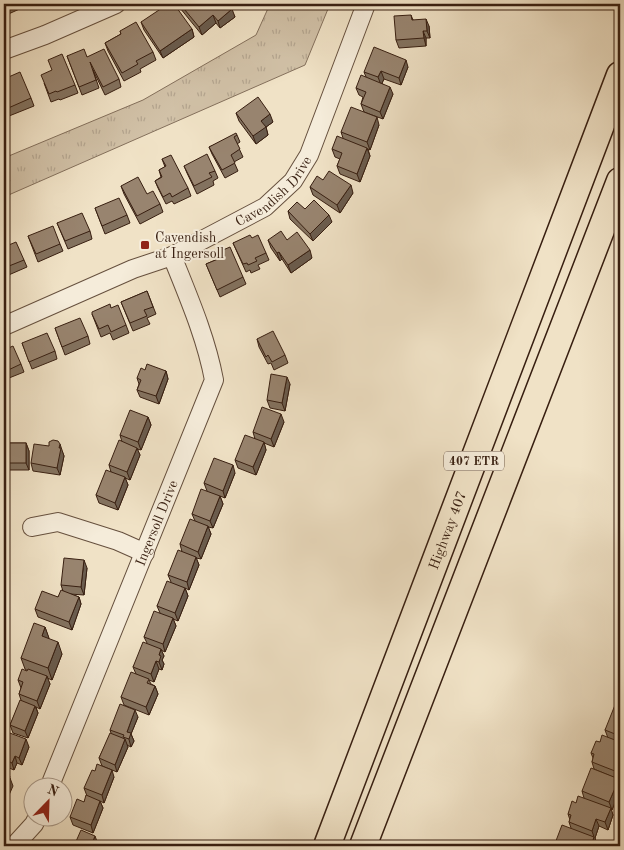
<svg xmlns="http://www.w3.org/2000/svg" width="624" height="850" font-family="'Old Standard TT',serif">
  <defs>
    <pattern id="grass-tufts" width="24" height="20" patternUnits="userSpaceOnUse" patternTransform="scale(1.25)"><rect width="24" height="20" fill="#d1c1a7"/><path d="M3 7l-1-3M5 7V3M7 7l1-3M15 17l-1-3M17 17v-4M19 17l1-3" fill="none" stroke="#b4a58f"/></pattern>
  </defs>
  <rect width="100%" height="100%" fill="#f0e2c6"/>
  <filter id="stains"><feTurbulence type="fractalNoise" baseFrequency=".004" numOctaves="4"/><feColorMatrix values="0 0 0 0 .2 0 0 0 0 .09 0 0 0 0 .02 0 0 0 .5 -.17"/></filter>
  <radialGradient id="worn" r=".72"><stop offset=".6" stop-color="#630" stop-opacity="0"/><stop offset="1" stop-color="#630" stop-opacity=".3"/></radialGradient>
  <path fill="url(#grass-tufts)" stroke="#84705c" d="M270,4H330L305,65L4,197V158L143,100L256,35Z"/>
  <g fill="none" stroke-linecap="round" stroke-linejoin="round">
    <g stroke="#66503e" stroke-width="20">
      <g id="minor">
        <path d="M4,50L45,35L116,4"/>
        <path id="s1" d="M4,326L133,269L172,256L265,207L293,181L309,155L366,4"/>
        <path d="M32,527L58,522L118,541L145,553"/>
        <path id="s2" d="M49,788L214,380C206,337 188,296 172,256"/>
        <path d="M14,846L34,824L37,818"/>
      </g>
    </g>
    <g stroke="#381f11" stroke-width="29">
      <g id="highway">
        <path id="s3" d="M327,846L620,75"/>
        <path d="M363,846L620,181"/>
      </g>
    </g>
    <use href="#minor" stroke="#f5ecda" stroke-width="18"/>
    <use href="#highway" stroke="#f0e2c6" stroke-width="26"/>
  </g>
  <g fill="#83725f" stroke="#381f11">
    <path d="M4,4H23L24,7L4,16Z"/>
    <path d="M179,4H228L235,17L220,28L216,23L202,35L180,8Z"/>
    <path d="M411,15L413,20L429,26L430,38H426V46L399,48L396,40Z"/>
    <path d="M141,22L192,29L194,37L163,58L144,30Z"/>
    <path d="M120,31L153,52L156,60L140,69L141,72L124,81L108,51L105,43L121,34Z"/>
    <path d="M67,56L87,57L119,79L121,87L105,95L93,70L99,88L82,95Z"/>
    <path d="M408,67L401,85L384,79L382,83L393,94L383,119L364,112L361,104L363,97L359,95L356,88L366,77L364,72Z"/>
    <path d="M4,79L31,98L34,106L9,116L4,104Z"/>
    <path d="M44,83L75,85L78,93L60,100L59,99L51,102Z"/>
    <path d="M4,113L7,123L4,124Z"/>
    <path d="M236,113L273,122L266,127L268,135L256,144L239,121Z"/>
    <path d="M379,125L370,150L368,149L370,156L360,182L340,174L337,166L340,159L335,157L332,149L343,138L341,132Z"/>
    <path d="M237,135L240,142L237,144L243,157L234,162L238,171L225,178L212,154L209,147Z"/>
    <path d="M162,159L188,188L191,196L174,204L172,201L166,204L158,188L155,181L161,177L159,170L165,167Z"/>
    <path d="M184,166L215,171L218,178L213,181L214,185L197,194L187,173Z"/>
    <path d="M323,180L353,193L340,213L313,195L310,187Z"/>
    <path d="M121,186L160,204L163,212L140,224L124,194Z"/>
    <path d="M95,208L127,215L130,223L105,234Z"/>
    <path d="M305,209L332,222L313,241L290,219L288,211Z"/>
    <path d="M57,223L90,231L92,239L68,249Z"/>
    <path d="M28,236L60,244L63,251L38,262Z"/>
    <path d="M252,238L266,253L269,260L258,265L260,269L251,273L250,270L246,272L233,243Z"/>
    <path d="M268,240H287L312,258L291,273L282,259L280,261L271,248Z"/>
    <path d="M4,247L24,260L27,267L4,277Z"/>
    <path d="M216,253L243,277L246,284L220,297L206,264L218,259Z"/>
    <path d="M147,291L156,314L147,318L150,324L133,331L121,302Z"/>
    <path d="M111,308L126,325L129,333L113,340L110,333L101,337L92,314Z"/>
    <path d="M55,328L88,336L90,344L65,355Z"/>
    <path d="M257,339L285,355L288,363L274,370L271,363L268,364L259,347Z"/>
    <path d="M22,343L55,351L57,359L32,369Z"/>
    <path d="M4,350L21,364L24,372L4,380Z"/>
    <path d="M145,370L166,371L168,379L159,404L140,397L137,390L139,384L137,378Z"/>
    <path d="M290,384L285,411L270,408L267,400Z"/>
    <path d="M148,417L151,425L141,450L137,449L140,455L130,480L125,478L128,485L118,510L99,503L96,495L111,472L109,465L122,442L120,435Z"/>
    <path d="M284,422L274,447L264,443L266,450L256,475L238,468L235,460L255,439L253,432Z"/>
    <path d="M4,443H26L29,451V470H4Z"/>
    <path d="M62,451L64,456L60,475L33,471L31,463Z"/>
    <path d="M235,473L225,498L220,496L223,504L213,528L208,527L211,534L201,559L196,558L199,565L189,590L185,588L188,596L178,621L173,619L176,626L165,652L161,650L164,656L162,660L164,664L162,670L159,669L154,682L149,680L151,684L155,686L158,694L149,715L124,705L121,697L136,674L133,667L147,643L144,637L160,613L157,606L171,582L168,575L182,552L180,544L195,521L192,514L207,491L204,483Z"/>
    <path d="M87,568L84,595L70,594L79,597L81,604L72,630L38,617L35,609L58,597L63,591L61,585Z"/>
    <path d="M45,627L49,639L62,654L52,680L47,678L50,684L40,709L36,707L38,713L28,738L13,733L10,725L21,700L19,694L21,688L18,680L28,671L25,669L21,658Z"/>
    <path d="M620,707V780L594,769L592,762L593,758L591,753L600,742L608,738L605,730Z"/>
    <path d="M138,717L131,734L134,741L131,747L127,745L128,747L117,772L102,766L99,758L111,733L110,730Z"/>
    <path d="M4,736L29,747L22,765L17,763L14,770L4,766Z"/>
    <path d="M114,777L104,803L100,801L103,808L93,833L73,825L70,817L84,802L87,796L84,788Z"/>
    <path d="M619,779L620,784V790L612,810H611L613,815L608,830L599,826L595,838L597,845L596,846H554L571,828L569,822L570,820L568,814L584,798L582,791Z"/>
  </g>
  <g fill="#6a5c4e" stroke="#381f11">
    <path d="M232,9L235,17L220,28L218,21Z"/>
    <path d="M213,15L216,23L202,35L199,27Z"/>
    <path d="M426,19L429,26L430,38L427,31Z"/>
    <path d="M192,29L194,37L163,58L160,51Z"/>
    <path d="M423,31L426,38V46L424,38Z"/>
    <path d="M406,60L408,67L401,85L399,78Z"/>
    <path d="M381,71L384,79L381,85L378,77Z"/>
    <path d="M390,87L393,94L383,119L380,112Z"/>
    <path d="M270,114L273,122L266,127L268,135L256,144L253,136L261,121Z"/>
    <path d="M377,117L379,125L370,150L367,142Z"/>
    <path d="M367,148L370,156L360,182L357,174Z"/>
    <path d="M351,185L353,193L340,213L337,205Z"/>
    <path d="M329,215L332,222L313,241L310,234Z"/>
    <path d="M310,250L312,258L291,273L288,265Z"/>
    <path d="M279,252L282,259L280,261L277,253Z"/>
    <path d="M166,371L168,379L159,404L156,396Z"/>
    <path d="M287,377L290,384L285,411L282,403Z"/>
    <path d="M281,414L284,422L274,447L271,439Z"/>
    <path d="M148,417L151,425L141,450L138,442Z"/>
    <path d="M264,442L266,450L256,475L253,467Z"/>
    <path d="M26,443L29,451V470L26,463Z"/>
    <path d="M60,444L64,456L60,475L57,468Z"/>
    <path d="M137,448L140,455L130,480L127,472Z"/>
    <path d="M233,465L235,473L225,498L223,491Z"/>
    <path d="M125,477L128,485L118,510L115,503Z"/>
    <path d="M220,496L223,504L213,528L210,521Z"/>
    <path d="M208,526L211,534L201,559L198,552Z"/>
    <path d="M196,557L199,565L189,590L187,582Z"/>
    <path d="M84,560L87,568L84,595L81,587Z"/>
    <path d="M185,588L188,596L178,621L175,613Z"/>
    <path d="M79,597L81,604L72,630L69,622Z"/>
    <path d="M173,618L176,626L165,652L163,644Z"/>
    <path d="M45,627L49,638L46,648L42,636Z"/>
    <path d="M58,642L62,654L52,680L48,668Z"/>
    <path d="M161,649L164,656L162,660L164,664L162,670L159,662V655Z"/>
    <path d="M156,661L159,669L154,682L151,674Z"/>
    <path d="M47,676L50,684L40,709L37,701Z"/>
    <path d="M155,686L158,694L149,715L146,707Z"/>
    <path d="M35,706L38,713L28,738L25,731Z"/>
    <path d="M135,710L138,717L131,734L134,741L131,747L127,732Z"/>
    <path d="M26,739L29,747L22,765L19,758Z"/>
    <path d="M125,739L128,747L117,772L115,765Z"/>
    <path d="M15,756L17,763L14,770L12,763Z"/>
    <path d="M7,769L10,777L7,783L4,775Z"/>
    <path d="M112,770L114,777L104,803L102,795Z"/>
    <path d="M10,778L13,786L5,804L4,800V793Z"/>
    <path d="M619,779L620,784V790L612,810L609,802Z"/>
    <path d="M100,801L103,808L93,833L91,825Z"/>
    <path d="M611,808L613,815L608,830L605,822Z"/>
    <path d="M596,819L599,826L595,838L597,845L596,846H591L594,837L592,831Z"/>
    <path d="M95,836L98,844L97,846H91Z"/>
  </g>
  <g fill="#98846f" stroke="#381f11">
    <path d="M168,4H174L192,29L160,51L141,22Z"/>
    <path d="M180,4H228L232,9L218,21L213,15L199,27Z"/>
    <path d="M411,15L412,20L426,19L427,31H423L424,38L396,40L394,16Z"/>
    <path d="M136,22L153,52L136,61L138,64L122,73L105,43L121,34L120,31Z"/>
    <path d="M374,47L406,60L399,78L381,71L378,77L364,72Z"/>
    <path d="M84,49L87,57L104,49L119,79L103,87L90,62L96,80L79,87L67,56Z"/>
    <path d="M62,54L75,85L57,92L56,91L49,94L41,75L52,70L48,60Z"/>
    <path d="M20,72L31,98L6,109L4,103V79Z"/>
    <path d="M361,75L390,87L380,112L361,104L366,92L356,88Z"/>
    <path d="M258,97L270,114L261,121L266,127L253,136L236,113Z"/>
    <path d="M351,107L377,117L367,142L341,132Z"/>
    <path d="M236,133L237,135L234,137L240,149L231,155L235,163L222,170L209,147Z"/>
    <path d="M337,136L367,148L357,174L337,166L342,153L332,149Z"/>
    <path d="M207,154L215,171L209,173L212,177L194,186L184,166Z"/>
    <path d="M171,155L188,188L172,197L170,193L163,197L155,181L162,177L159,170L166,166L162,159Z"/>
    <path d="M329,171L351,185L337,205L310,187L317,176L323,180Z"/>
    <path d="M138,177L147,194L153,191L160,204L137,216L121,186Z"/>
    <path d="M119,198L127,215L102,226L95,208Z"/>
    <path d="M314,200L329,215L310,234L288,211L297,202L305,209Z"/>
    <path d="M82,213L90,231L65,241L57,223Z"/>
    <path d="M53,226L60,244L36,254L28,236Z"/>
    <path d="M281,231L287,240L297,232L310,250L288,265L279,252L277,253L268,240Z"/>
    <path d="M250,235L252,238L258,235L266,253L255,258L257,261L248,265L247,263L243,264L233,243Z"/>
    <path d="M16,242L24,260L4,268V247Z"/>
    <path d="M230,247L243,277L217,290L206,264L218,259L216,253Z"/>
    <path d="M147,291L153,307L144,310L147,316L130,323L121,302Z"/>
    <path d="M110,304L111,308L118,305L126,325L111,332L108,325L99,329L92,314V312Z"/>
    <path d="M80,318L88,336L62,347L55,328Z"/>
    <path d="M273,331L285,355L272,362L268,355L266,357L257,339Z"/>
    <path d="M47,333L55,351L29,362L22,343Z"/>
    <path d="M13,346L21,364L4,372V350Z"/>
    <path d="M147,364L166,371L156,396L137,390L141,380L137,378L141,368L145,370Z"/>
    <path d="M271,374L287,377L282,403L267,400Z"/>
    <path d="M262,407L281,414L271,439L253,432Z"/>
    <path d="M130,410L148,417L138,442L120,435Z"/>
    <path d="M245,435L264,442L253,467L235,460Z"/>
    <path d="M53,440L58,441L60,444L59,448H61L57,468L31,463L34,444L49,446V442Z"/>
    <path d="M119,440L137,448L127,472L109,465Z"/>
    <rect x="4" y="443" width="22" height="20"/>
    <path d="M214,458L233,465L223,491L204,483Z"/>
    <path d="M106,470L125,477L115,503L96,495Z"/>
    <path d="M201,489L220,496L210,521L192,514Z"/>
    <path d="M190,519L208,526L198,552L180,544Z"/>
    <path d="M178,550L196,557L187,582L168,575Z"/>
    <path d="M64,558L84,560L81,587L61,585Z"/>
    <path d="M167,581L185,588L175,613L157,606Z"/>
    <path d="M61,590L79,597L69,622L35,609L42,591L58,597Z"/>
    <path d="M154,611L173,618L163,644L144,637Z"/>
    <path d="M34,623L45,627L42,636L58,642L48,668L21,658Z"/>
    <path d="M143,642L161,649L159,655L161,656L159,662L156,661L151,674L133,667Z"/>
    <path d="M22,669L27,671L28,669L47,676L37,701L19,694L23,682L18,680Z"/>
    <path d="M131,672L149,679L147,683L155,686L146,707L121,697Z"/>
    <path d="M20,700L35,706L25,731L10,725Z"/>
    <path d="M120,704L135,710L127,732L131,733L129,739L123,737L124,735L110,730Z"/>
    <path d="M615,705L620,707V736L605,730Z"/>
    <path d="M7,732L26,739L19,758L15,756L12,763L4,759V736L5,737Z"/>
    <path d="M110,733L125,739L115,765L99,758Z"/>
    <path d="M602,735L620,742V773L592,762L594,754L591,753L596,741L600,742Z"/>
    <path d="M97,764L112,770L102,795L84,788L92,770L95,771Z"/>
    <path d="M4,768L7,769L4,775L10,778L4,793Z"/>
    <path d="M591,768L619,779L609,802L582,791Z"/>
    <path d="M86,795L100,801L91,825L70,817L77,799L84,802Z"/>
    <path d="M578,796L611,808L605,822L596,819L592,831L569,822L571,815L568,814L572,801L576,803Z"/>
    <path d="M562,825L594,837L591,846H554Z"/>
    <path d="M81,830L95,836L91,846H74Z"/>
  </g>
  <rect fill="#8f2418" stroke="#f5ecda" stroke-width="2" x="140" y="240" width="10" height="10" rx="2.5"/>
  <g text-anchor="middle" stroke-width="4" stroke-linejoin="round" paint-order="stroke">
    <rect fill="#f5ecda" stroke="#715c4d" stroke-width="1" x="444" y="451.5" width="60" height="19" rx="4"/>
    <g font-size="12" font-weight="bold" fill="#381f11">
      <text x="474" y="465">407 ETR</text>
    </g>
    <g font-size="14" fill="#381f11" stroke="#f5ecda">
      <text dy="5" stroke="none"><textPath href="#s1" startOffset="304">Cavendish Drive</textPath></text>
      <text dy="5" stroke="none"><textPath href="#s2" startOffset="286">Ingersoll Drive</textPath></text>
      <text dy="5" stroke="none"><textPath href="#s3" startOffset="338">Highway 407</textPath></text>
    </g>
    <g font-size="14" fill="#381f11" stroke="#f5ecda" text-anchor="start">
      <text x="155" y="242">Cavendish<tspan x="155" dy="16">at Ingersoll</tspan></text>
    </g>
  </g>
  <rect width="624" height="850" fill="none" stroke="#f0e2c6" stroke-width="20"/>
  <rect x="5" y="5" width="614" height="840" fill="none" stroke="#381f11" stroke-width="2.5"/>
  <rect x="10" y="10" width="604" height="830" fill="none" stroke="#381f11"/>
  <g transform="translate(48 802) rotate(23)"><circle r="24" fill="#f5ecda" stroke="#a99a8a"/>
  <path d="M0-4L9 19L0 12L-9 19Z" fill="#8f2418"/>
  <text y="-8" font-size="14" font-weight="bold" text-anchor="middle" fill="#381f11">N</text>
  </g>
  <rect width="100%" height="100%" filter="url(#stains)"/>
  <rect width="100%" height="100%" fill="url(#worn)"/>
</svg>
